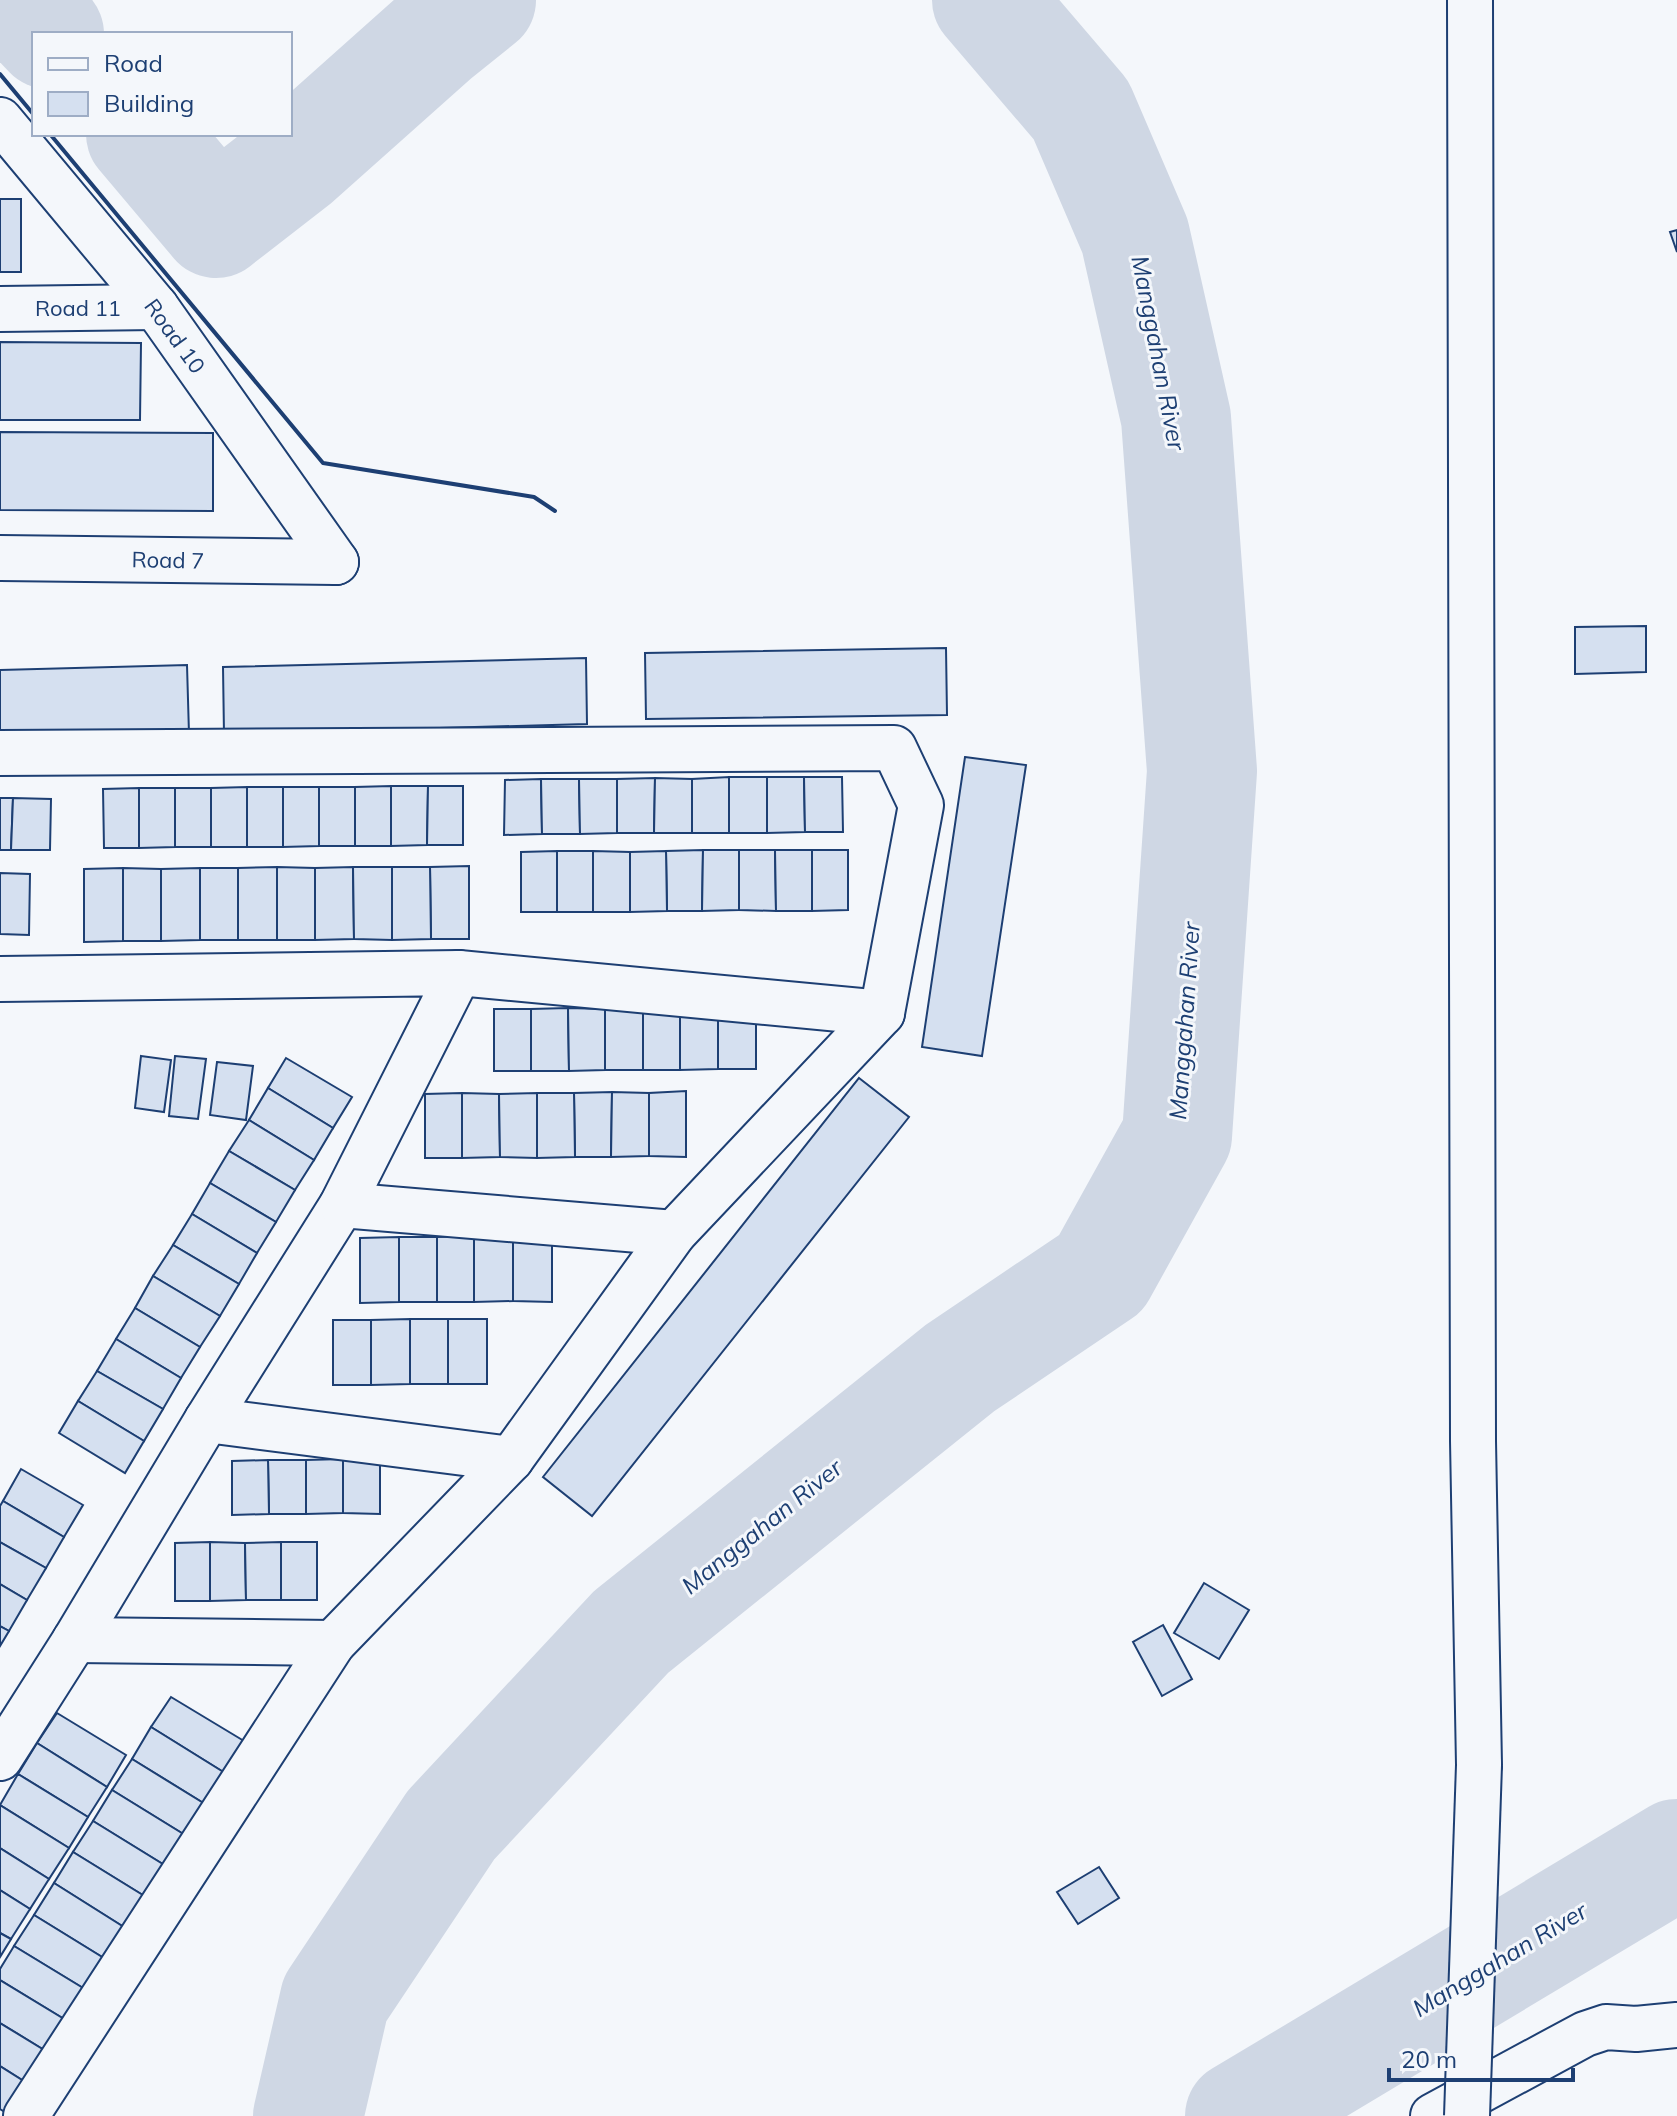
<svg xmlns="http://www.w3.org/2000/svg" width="1677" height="2116" font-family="Mulish,sans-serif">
  <rect width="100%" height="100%" fill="#f4f7fb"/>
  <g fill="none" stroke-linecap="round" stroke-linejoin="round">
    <g stroke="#cfd7e4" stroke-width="110">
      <path d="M17,0L49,34"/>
      <path d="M141,134L216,223L297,160L435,37L481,0"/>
      <path d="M308,2116L335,1999L451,1825L631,1632L960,1368L1101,1273L1177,1136L1202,771L1176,418L1135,236L1081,110L987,0"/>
      <path d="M1240,2116L1677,1854"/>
    </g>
  </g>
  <g fill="#d5e0f0" stroke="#1d3f73" stroke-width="2">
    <rect x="0" y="199" width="21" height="73"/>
    <path d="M1677,230V252L1670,232Z"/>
    <path d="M0,342L141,343L140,420H0Z"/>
    <path d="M0,432L213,433V511L0,510Z"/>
    <path d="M1646,626V672L1575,674V627Z"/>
    <path d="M946,648L947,715L646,719L645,653Z"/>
    <path d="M586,658L587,724L224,734L223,667Z"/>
    <path d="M187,665L189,734L0,740V670Z"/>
    <path d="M965,757L1026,765L982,1056L922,1047Z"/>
    <path d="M729,777V833H692V779Z"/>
    <rect x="729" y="777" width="38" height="56"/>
    <path d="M767,777H804L805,832L767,833Z"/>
    <path d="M804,777H842L843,832H805Z"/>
    <path d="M655,778L654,833H617V779Z"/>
    <path d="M655,778L692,779V833H654Z"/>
    <path d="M541,779L542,834L504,835L505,780Z"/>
    <path d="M541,779H579L580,834H542Z"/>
    <path d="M579,779H617V833L580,834Z"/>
    <path d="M391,786V846H355V787Z"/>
    <path d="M391,786H428L427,845L391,846Z"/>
    <path d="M428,786H463V845H427Z"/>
    <path d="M247,787V847H211V788Z"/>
    <rect x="247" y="787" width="36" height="60"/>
    <path d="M283,787H319V846L283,847Z"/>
    <rect x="319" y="787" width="36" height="59"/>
    <path d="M139,788V848H104L103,789Z"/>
    <path d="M139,788H175V847L139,848Z"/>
    <rect x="175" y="788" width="36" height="59"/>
    <path d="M0,798H13L11,850H0Z"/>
    <path d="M13,798L51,799L50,850H11Z"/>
    <path d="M703,850L702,911H667L666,851Z"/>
    <path d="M703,850H739V910L702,911Z"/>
    <path d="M739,850H775L776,911L739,910Z"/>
    <path d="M775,850H812V911H776Z"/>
    <path d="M812,850H848V910L812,911Z"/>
    <path d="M557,851V912H521V852Z"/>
    <rect x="557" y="851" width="36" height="61"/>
    <path d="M593,851L630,852V912H593Z"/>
    <path d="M666,851L667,911L630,912V852Z"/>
    <path d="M469,866V939H431L430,867Z"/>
    <path d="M277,867V940H238V868Z"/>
    <path d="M277,867L315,868V940H277Z"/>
    <path d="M353,867L354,939L315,940V868Z"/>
    <path d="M353,867H392V940L354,939Z"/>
    <path d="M392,867H430L431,939L392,940Z"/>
    <path d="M123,868V941L84,942V869Z"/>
    <path d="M123,868L161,869V941H123Z"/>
    <path d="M200,868V940L161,941V869Z"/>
    <rect x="200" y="868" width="38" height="72"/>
    <path d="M0,873L30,874L29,935L0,934Z"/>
    <path d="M718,1007V1069L680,1070V1009Z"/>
    <rect x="718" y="1007" width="38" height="62"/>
    <path d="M568,1008L569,1071H531V1009Z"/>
    <path d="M568,1008L605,1009V1070L569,1071Z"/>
    <path d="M643,1008V1070H605V1009Z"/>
    <path d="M643,1008L680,1009V1070H643Z"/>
    <rect x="494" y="1009" width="37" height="62"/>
    <path d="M141,1056L171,1060L164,1112L135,1108Z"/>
    <path d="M175,1056L206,1059L198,1119L169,1116Z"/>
    <path d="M286,1058L352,1097L333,1128L268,1088Z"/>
    <path d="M217,1062L253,1066L246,1120L210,1115Z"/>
    <path d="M859,1078L909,1117L592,1516L543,1477Z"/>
    <path d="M268,1088L333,1128L314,1160L249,1120Z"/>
    <path d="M686,1091V1157L649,1156V1093Z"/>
    <path d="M612,1092L611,1157H575L574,1093Z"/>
    <path d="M612,1092L649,1093V1156L611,1157Z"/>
    <path d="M462,1093V1158H425V1094Z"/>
    <path d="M462,1093L499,1094L500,1157L462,1158Z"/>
    <path d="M537,1093V1158L500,1157L499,1094Z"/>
    <path d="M537,1093H574L575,1157L537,1158Z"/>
    <path d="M249,1120L314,1160L295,1190L229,1151Z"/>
    <path d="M229,1151L295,1190L276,1222L210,1183Z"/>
    <path d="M210,1183L276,1222L257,1253L192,1214Z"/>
    <path d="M192,1214L257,1253L239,1284L173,1245Z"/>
    <path d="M474,1236V1302H437V1237Z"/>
    <path d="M474,1236H513V1301L474,1302Z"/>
    <path d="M513,1236H552V1302L513,1301Z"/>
    <path d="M399,1237V1302L360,1303V1238Z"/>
    <rect x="399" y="1237" width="38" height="65"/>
    <path d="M173,1245L239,1284L220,1316L153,1276Z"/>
    <path d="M153,1276L220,1316L200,1347L135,1308Z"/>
    <path d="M135,1308L200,1347L181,1378L116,1339Z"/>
    <path d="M410,1319V1384L371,1385V1320Z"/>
    <rect x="410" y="1319" width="38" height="65"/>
    <rect x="448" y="1319" width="39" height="65"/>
    <rect x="333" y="1320" width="38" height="65"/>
    <path d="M116,1339L181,1378L163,1409L97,1371Z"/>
    <path d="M97,1371L163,1409L144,1441L78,1401Z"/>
    <path d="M78,1401L144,1441L125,1473L59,1433Z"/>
    <path d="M343,1459H380V1514L343,1513Z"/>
    <path d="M343,1459V1513L306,1514V1460Z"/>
    <path d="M268,1460H306V1514H269Z"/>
    <path d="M268,1460L269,1514L232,1515V1461Z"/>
    <path d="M21,1469L83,1505L64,1537L3,1501Z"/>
    <path d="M3,1501L64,1537L46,1568L0,1542V1506Z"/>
    <path d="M0,1542L46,1568L27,1600L0,1584Z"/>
    <path d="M210,1542L245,1543L246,1600L210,1601Z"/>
    <path d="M210,1542V1601H175V1543Z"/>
    <rect x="281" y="1542" width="36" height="58"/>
    <path d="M281,1542V1600H246L245,1543Z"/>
    <path d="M1204,1583L1249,1610L1219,1659L1174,1633Z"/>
    <path d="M0,1584L27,1600L9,1631L0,1626Z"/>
    <path d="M1163,1625L1192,1679L1162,1696L1133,1642Z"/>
    <path d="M0,1626L9,1631L0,1646Z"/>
    <path d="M171,1697L244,1741L225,1773L151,1727Z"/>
    <path d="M57,1713L126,1755L107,1787L37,1743Z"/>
    <path d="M151,1727L225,1773L205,1804L132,1759Z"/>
    <path d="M37,1743L107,1787L88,1817L18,1774Z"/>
    <path d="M132,1759L205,1804L185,1835L112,1790Z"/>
    <path d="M18,1774L88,1817L69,1848L0,1805Z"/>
    <path d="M112,1790L185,1835L166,1866L93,1821Z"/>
    <path d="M0,1805L69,1848L49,1879L0,1848Z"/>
    <path d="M93,1821L166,1866L146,1897L73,1852Z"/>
    <path d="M0,1848L49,1879L30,1909L0,1890Z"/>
    <path d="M73,1852L146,1897L127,1929L54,1883Z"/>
    <path d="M1099,1867L1119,1898L1078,1924L1057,1892Z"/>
    <path d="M54,1883L127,1929L107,1960L34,1915Z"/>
    <path d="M0,1890L30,1909L11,1939L0,1933Z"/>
    <path d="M34,1915L107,1960L88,1991L14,1946Z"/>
    <path d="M0,1933L11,1939L0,1957Z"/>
    <path d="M14,1946L88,1991L69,2022L0,1980V1969Z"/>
    <path d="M0,1980L69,2022L49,2053L0,2023Z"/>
    <path d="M0,2023L49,2053L30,2085L0,2066Z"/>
    <path d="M0,2066L30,2085L10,2115L0,2109Z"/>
  </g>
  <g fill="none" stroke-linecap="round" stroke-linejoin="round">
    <g stroke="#1d3f73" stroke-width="48">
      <g id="minor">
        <path d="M0,120L156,307L336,562"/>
        <path d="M0,309L156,307"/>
        <path d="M0,558L336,562"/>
        <path d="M0,753L894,748L921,805L882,1013L674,1233L511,1459L333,1643L26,2116"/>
        <path d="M459,973L882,1013"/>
        <path d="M0,979L459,973L342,1205L207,1420L75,1640L0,1758"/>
        <path d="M342,1205L674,1233"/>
        <path d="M207,1420L511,1459"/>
        <path d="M75,1640L333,1643"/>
        <path d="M1433,2116L1585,2034L1606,2027L1636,2029L1677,2025"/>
      </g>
    </g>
    <g stroke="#1d3f73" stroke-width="48">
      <path id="tertiary" d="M1470,0L1473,1441L1479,1765"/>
    </g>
    <use href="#minor" stroke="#f4f7fb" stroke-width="44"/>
    <use href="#tertiary" stroke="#f4f7fb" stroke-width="44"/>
    <g stroke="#1d3f73" stroke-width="48" stroke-linecap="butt">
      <path id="tertiary-bridge" d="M1467,2116L1479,1765"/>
    </g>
    <use href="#tertiary-bridge" stroke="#f4f7fb" stroke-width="44"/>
    <g stroke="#1d3f73" stroke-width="4">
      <path d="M0,74L34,115"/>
      <path d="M50,134L323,463L534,497L555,511"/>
    </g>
  </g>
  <g text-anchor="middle" stroke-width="6" stroke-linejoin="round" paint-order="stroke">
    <g font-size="22" fill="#1d3f73" stroke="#f4f7fb">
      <text x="78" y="316">Road 11</text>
      <text transform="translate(175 336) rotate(54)" y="8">Road 10</text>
      <text transform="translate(168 560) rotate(1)" y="8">Road 7</text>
    </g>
    <g font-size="24" font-style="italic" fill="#1d3f73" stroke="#f4f7fb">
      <text transform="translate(1158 353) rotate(79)" y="8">Manggahan River</text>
      <text transform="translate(1185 1021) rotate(-86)" y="8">Manggahan River</text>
      <text transform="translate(762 1527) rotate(-39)" y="8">Manggahan River</text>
      <text transform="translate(1500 1960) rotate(-31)" y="8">Manggahan River</text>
    </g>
  </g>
  <rect x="32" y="32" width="260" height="104" fill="#f4f7fb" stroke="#9eadc5" stroke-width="2"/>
  <rect x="48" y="58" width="40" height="12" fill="#f4f7fb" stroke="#9eadc5" stroke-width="2"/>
  <text x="104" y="72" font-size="24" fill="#1d3f73">Road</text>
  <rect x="48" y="92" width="40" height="24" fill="#d5e0f0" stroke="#9eadc5" stroke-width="2"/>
  <text x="104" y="112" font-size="24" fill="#1d3f73">Building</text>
  <path d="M1389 2068v12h184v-12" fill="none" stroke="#1d3f73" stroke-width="4"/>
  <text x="1401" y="2068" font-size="24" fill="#1d3f73" stroke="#f4f7fb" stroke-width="6" paint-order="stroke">20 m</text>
</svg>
